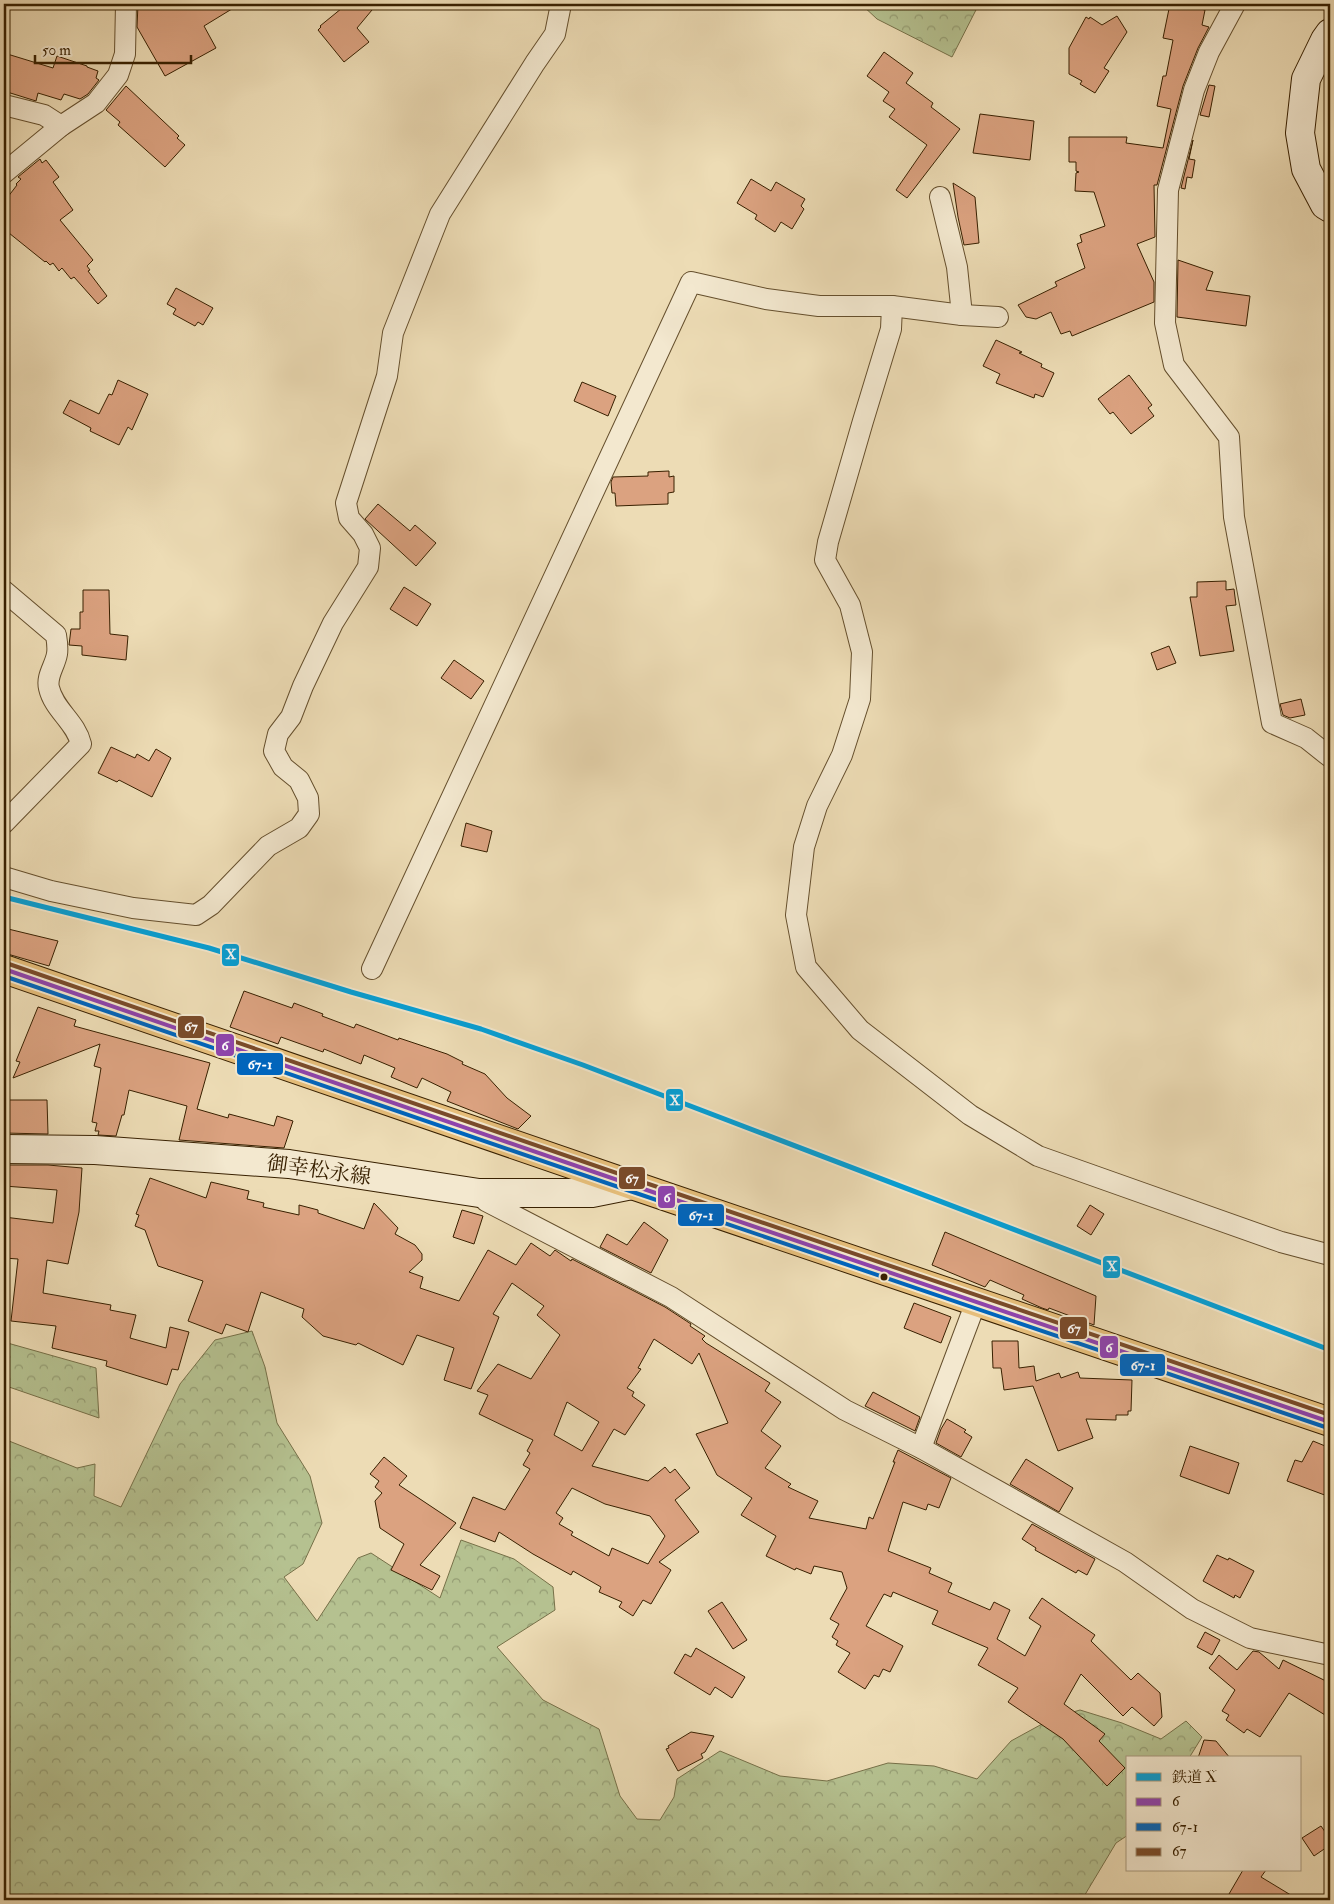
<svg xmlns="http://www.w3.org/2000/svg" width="1334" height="1904" font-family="'IM FELL Double Pica','Noto Serif JP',serif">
  <defs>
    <pattern id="forest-crowns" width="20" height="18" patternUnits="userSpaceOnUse" patternTransform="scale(1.25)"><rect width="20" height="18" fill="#b5c190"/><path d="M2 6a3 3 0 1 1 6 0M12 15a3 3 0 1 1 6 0" fill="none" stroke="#949c73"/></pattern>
  </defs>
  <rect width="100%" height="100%" fill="#eddcb5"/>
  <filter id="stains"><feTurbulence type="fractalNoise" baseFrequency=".004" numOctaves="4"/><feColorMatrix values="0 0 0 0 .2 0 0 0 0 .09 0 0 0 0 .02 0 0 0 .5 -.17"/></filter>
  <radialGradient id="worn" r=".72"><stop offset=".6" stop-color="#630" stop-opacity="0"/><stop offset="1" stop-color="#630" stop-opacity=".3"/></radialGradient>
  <g fill="url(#forest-crowns)" stroke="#767048">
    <path d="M861,4H979L952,57L877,19Z"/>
    <path d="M252,1331L265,1367L277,1423L310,1476L322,1523L303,1564L284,1577L317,1621L358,1558L371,1553L440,1598L461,1540L514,1559L553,1587L555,1610L497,1647L543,1700L599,1729L620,1796L637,1819L660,1820L674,1797L677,1779L720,1751L780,1776L827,1781L888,1763L934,1766L977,1779L1011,1741L1053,1718L1080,1710L1122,1723L1161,1739L1186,1721L1202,1737L1189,1758H1128V1835L1116,1843L1083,1898L1085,1900H4V1439L77,1468L95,1464L94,1496L121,1507L180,1384L215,1340Z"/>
    <path d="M4,1342L96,1368L99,1418L9,1387L4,1393Z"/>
  </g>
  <g fill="#dba280" stroke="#382000" fill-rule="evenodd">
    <path d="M138,4H240L204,26L216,48L165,76L137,27Z"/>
    <path d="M347,4H377L357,28L369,42L344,62L318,30L321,27L320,26Z"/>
    <path d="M1170,4H1186V6L1205,10L1202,25L1209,27L1198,48L1183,86L1157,185H1154L1155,237L1137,244L1154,282V302L1072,336L1070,331L1061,334L1051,312L1036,319L1026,317L1018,305L1057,286L1055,282L1085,268L1077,244L1082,242L1080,235L1105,226L1094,192L1075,191L1076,173L1079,172L1076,171V162H1069V137H1127L1126,143L1163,148L1171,109L1157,106L1163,76H1166L1173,40L1163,38Z"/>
    <path d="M1117,16L1127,32L1104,68L1109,71L1095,93L1080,84L1082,81L1069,74V48L1086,17L1089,19L1090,17L1102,25Z"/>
    <path d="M884,52L913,73L906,83L933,103L931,107L960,129L907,198L896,190L927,145L889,117L895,109L883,101L889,92L867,76Z"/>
    <path d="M4,53L53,68L57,56L87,66V67L98,71L96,78L99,80L88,94L80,99L64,94L61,100L38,93L36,101L4,91Z"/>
    <path d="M1209,85L1215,86L1209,117L1200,115Z"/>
    <path d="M126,86L179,136L177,138L185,145L165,167L118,125L120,122L106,110Z"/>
    <path d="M980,114L1034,121L1030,160L973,153Z"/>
    <path d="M1193,140L1189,159L1195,160L1192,178L1187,177L1185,189L1181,188Z"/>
    <path d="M40,159L42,163L46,160L59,177L53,182L73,210L60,220L93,260L87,266L90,270L88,271L107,296L98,304L74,277L71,279L62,268L59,271L53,263L50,265L46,261L45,262L4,229V202L17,185L16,184L21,179L18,177Z"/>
    <path d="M751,179L771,191L776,182L805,199L801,206L804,209L792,229L781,222L775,232L755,219L757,215L737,203Z"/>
    <path d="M953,183L975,197L979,243L964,245L958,217Z"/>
    <path d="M1178,260L1213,272L1206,290L1250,296L1246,326L1177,317Z"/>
    <path d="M176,288L213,308L203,325L198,322L195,326L173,314L176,309L167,304Z"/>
    <path d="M996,340L1022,352L1019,353L1042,364L1041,367L1054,373L1043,397L1035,394L1034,398L996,383L1000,374L983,366Z"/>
    <path d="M1129,375L1152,405L1148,408L1154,416L1131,434L1113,412L1110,414L1098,399Z"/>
    <path d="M118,380L148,394L132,430L128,427L119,445L90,431L91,428L63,413L70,400L99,414L109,394L112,395Z"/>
    <path d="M582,382L616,396L608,416L574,401Z"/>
    <path d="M669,471V477L674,476V492L668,493V504L616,506L615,493H612L611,482L613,477L648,476V472Z"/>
    <path d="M378,504L410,531L415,525L436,543L416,566L365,519Z"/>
    <path d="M1226,581V590L1234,589L1236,605L1226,606L1234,651L1200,656L1190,597H1197V582Z"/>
    <path d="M404,587L431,604L417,626L390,609Z"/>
    <path d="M83,590H109L110,634L128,636L126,660L82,655V646L69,645L71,629H80V612H83Z"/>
    <path d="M1169,646L1176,663L1157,670L1151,653Z"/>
    <path d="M454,660L484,681L471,699L441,678Z"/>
    <path d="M1301,699L1305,715L1290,718L1283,715L1280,704Z"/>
    <path d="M111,747L135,758L137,754L149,761L156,749L171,758L152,797L119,780L117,782L98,773Z"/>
    <path d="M466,823L492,831L487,852L461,846Z"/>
    <path d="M4,928L58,941L49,966L4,953Z"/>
    <path d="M244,991L292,1008L294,1003L323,1014L322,1016L354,1028L356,1024L398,1040L399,1038L447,1054L463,1062L462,1064L485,1074L507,1098L531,1116L518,1129L447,1101L451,1092L422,1078L417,1088L391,1077L395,1068L364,1055L361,1064L324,1049L323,1052L281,1037L278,1044L230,1027Z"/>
    <path d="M38,1007L76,1020L74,1026L210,1063L197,1109L228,1118L229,1114L274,1126L277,1116L293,1121L284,1148L179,1140L187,1106L129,1090L124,1115H122L116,1136L98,1135L99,1131H95L97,1123L92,1122L101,1068L94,1066L100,1044L13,1078L20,1062L16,1061Z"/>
    <path d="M4,1100H47L48,1134L4,1133Z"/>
    <path d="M4,1165H48L82,1168L79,1212L68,1264L47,1260L43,1293L111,1305L110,1310L136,1315L130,1338L166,1348L170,1327L189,1332L178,1370L172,1369L167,1385L106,1366L107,1361L52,1348L56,1326L11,1321L18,1259L4,1258V1217L53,1223L57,1190L4,1186Z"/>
    <path d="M150,1178L206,1198L211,1182L249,1191L247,1199L264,1203L263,1207L299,1215V1205L318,1210V1213L364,1229L374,1203L398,1228L395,1234L415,1245L422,1254V1260L409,1272L423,1277L420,1288L459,1301L488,1250L516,1265L531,1243L550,1256L555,1250L571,1261L572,1259L665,1307L691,1324L690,1326L705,1336L702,1339L706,1343L770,1383L765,1391L781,1402L761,1431L781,1446L765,1468L791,1484L788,1487L818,1501L809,1518L866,1529L869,1517L873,1519L895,1462H893L898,1450L951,1478L939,1508L928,1504L926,1510L903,1502L888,1551L931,1568L929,1573L952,1583L948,1592L990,1610L994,1602L1010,1610L997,1639L1025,1656L1041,1626L1029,1618L1042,1598L1095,1635L1091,1641L1131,1680L1138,1673L1160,1693L1162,1717L1154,1726L1132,1707L1123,1716L1081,1674L1064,1704L1105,1734L1099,1741L1125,1768L1107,1786L1063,1739L1008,1702L1018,1688L978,1665L988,1648L932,1624L938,1611L893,1592L891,1597L884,1594L866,1626L903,1646L890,1672L883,1669L879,1677L874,1675L865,1689L838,1672L850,1653L836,1645L838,1641L832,1637L839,1624L830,1619L847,1588L842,1572L814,1566L811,1574L796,1568L795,1570L766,1556L776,1536L741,1515L752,1498L717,1475L696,1434L728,1423L699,1353L692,1364L654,1339L638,1368L641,1369L627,1388L634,1392L632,1396L645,1405L625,1435L614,1429L592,1466L648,1481L665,1467L670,1473L675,1469L690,1488L675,1500L699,1532L659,1562L671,1570L651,1604L643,1600L633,1616L619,1607L622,1602L599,1592L601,1587L573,1571L571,1575L533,1554L499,1532L495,1542L460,1528L473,1497L505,1510L530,1469L523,1465L530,1453L527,1451L533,1440L479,1414L488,1395L477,1391L498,1364L531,1379L560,1335L537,1315L544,1306L512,1283L493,1314L499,1317L471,1389L444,1380L454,1348L417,1335L403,1365L358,1343L356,1345L323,1336L302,1317L304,1309L261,1292L248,1332L226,1324L222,1334L188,1321L203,1281L158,1266L145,1230L135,1226L139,1215L136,1214ZM567,1402L599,1422L582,1451L554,1435ZM572,1488L605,1504L650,1516L665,1536L648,1564L612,1548L609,1556L571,1535L573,1532L559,1524L563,1518L556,1513Z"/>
    <path d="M1090,1205L1104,1214L1091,1235L1077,1226Z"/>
    <path d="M462,1210L483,1216L474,1244L453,1237Z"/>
    <path d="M644,1222L668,1240L651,1273L600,1247L607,1234L627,1245Z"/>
    <path d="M945,1232L1096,1296L1094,1325L1049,1308L1048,1310L1042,1308L1022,1299L1024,1295L990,1280L985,1287L932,1265Z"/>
    <path d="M914,1303L951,1317L941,1343L904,1328Z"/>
    <path d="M992,1341H1018L1019,1368L1034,1366L1036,1381L1059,1373L1061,1378L1078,1372L1080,1378L1132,1380L1131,1411H1128V1415H1116V1420L1086,1419L1093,1438L1058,1451L1033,1386L1004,1390L1001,1368H993Z"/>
    <path d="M873,1392L920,1417L915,1431L865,1406Z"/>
    <path d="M947,1419L966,1430L964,1432L972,1437L961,1457L936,1443L941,1429Z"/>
    <path d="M1313,1441L1330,1448V1497L1287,1481L1295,1460L1302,1462Z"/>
    <path d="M1190,1446L1239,1463L1229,1494L1180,1476Z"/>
    <path d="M384,1457L407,1476L399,1485L456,1523L420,1565L440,1576L432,1590L391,1570L404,1544L380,1528L375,1501L382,1493L375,1487L379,1481L370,1474Z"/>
    <path d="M1026,1459L1073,1488L1059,1512L1010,1484Z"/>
    <path d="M1032,1524L1095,1559L1087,1575L1078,1570L1076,1573L1035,1550L1036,1548L1022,1539Z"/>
    <path d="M1217,1555L1228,1560L1229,1558L1254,1571L1240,1598L1235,1595L1234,1598L1203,1581Z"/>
    <path d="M722,1602L747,1640L733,1649L708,1611Z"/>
    <path d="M1205,1632L1220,1640L1212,1655L1197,1647Z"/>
    <path d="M696,1648L745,1677L732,1698L715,1687L710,1695L674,1673L685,1654L691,1657Z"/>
    <path d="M1253,1651L1259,1652L1279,1669L1283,1660L1330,1683V1718L1289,1693L1260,1737L1247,1729L1244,1733L1226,1720L1229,1715L1222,1711L1235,1690L1209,1668L1219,1655L1237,1670Z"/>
    <path d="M691,1732L714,1736L705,1752L701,1754L703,1758L678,1771L666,1749L669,1748L668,1746Z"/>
    <path d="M1204,1740L1216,1741L1230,1758H1198Z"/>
    <path d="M1321,1826L1330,1839V1845L1314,1856L1302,1838Z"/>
    <path d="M1243,1870H1266L1261,1877L1299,1900H1240L1229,1894Z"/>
  </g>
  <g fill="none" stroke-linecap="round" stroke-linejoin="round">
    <g stroke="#654f2d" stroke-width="22">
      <g id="street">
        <path d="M1235,4L1209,52L1194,90L1168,190L1165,323L1174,365L1229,437L1234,517L1272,723L1306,738L1330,757"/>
        <path d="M4,105L44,115L61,126"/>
        <path d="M4,173L61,126L96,103L118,75L125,54L126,4"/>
        <path d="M940,197L957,267L962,315"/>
        <path d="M892,306L891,329L863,421L828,542L825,560L850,605L862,652L860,699L842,755L817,806L804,847L796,915L806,967L860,1030L970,1115L1038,1156L1281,1242L1330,1255"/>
        <path d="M4,591L56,635C57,641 58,648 57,654C55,666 46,676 49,688C54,710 76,722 81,744L4,823"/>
        <path d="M4,877L51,891L133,908L196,915L211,905L268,846L299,828L309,814L308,798L299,780L283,767L274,751L278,734L291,717L303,686L333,623L368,567L370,548L363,534L349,518L346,503L387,376L393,333L440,214L535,63L555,34L561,4"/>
        <path d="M372,969L691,282L766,299L819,306H892L962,315L998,317"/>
        <path d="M479,1193L486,1201L671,1297L845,1410L921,1448L1125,1562L1192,1609L1250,1638L1330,1655"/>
        <path d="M921,1448L976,1302"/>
      </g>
    </g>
    <g stroke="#382000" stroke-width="30">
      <g id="secondary">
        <path d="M1330,33L1325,40L1306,79L1300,133L1306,169L1325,205L1330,208"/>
        <path d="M4,1149L95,1150L289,1164L479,1193H592L632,1185"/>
      </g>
    </g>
    <g stroke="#382000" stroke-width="30">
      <path id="primary" d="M4,969L632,1185L1330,1422"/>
    </g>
    <use href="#street" stroke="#f3e8cf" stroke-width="20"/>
    <use href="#secondary" stroke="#f3e8cf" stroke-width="28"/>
    <use href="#primary" stroke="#e6be7a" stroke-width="28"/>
    <g stroke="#f3e8cf" stroke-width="8">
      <path id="bus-1" d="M4,969L632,1185L1330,1422"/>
    </g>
    <g stroke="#f3e8cf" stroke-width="8">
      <path id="bus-2" d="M4,976L630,1191L1328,1428"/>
    </g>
    <g stroke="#f3e8cf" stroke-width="8">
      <path id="bus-3" d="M6,963L634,1179L1330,1415"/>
    </g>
    <use href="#bus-1" stroke="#8e44ad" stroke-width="4"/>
    <use href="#bus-2" stroke="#0065bd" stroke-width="4"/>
    <use href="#bus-3" stroke="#7a4b2a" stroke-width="4"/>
    <g stroke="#f3e8cf" stroke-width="9">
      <path id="rail-1" d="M4,897L209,948L351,992L481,1029L583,1065L1330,1350"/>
    </g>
    <use href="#rail-1" stroke="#03a0d8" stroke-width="5"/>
  </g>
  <circle fill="#382000" stroke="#f3e8cf" stroke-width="2" cx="884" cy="1277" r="4.5"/>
  <g text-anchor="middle" stroke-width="4.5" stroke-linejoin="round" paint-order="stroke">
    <g font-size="21" fill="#382000" stroke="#f3e8cf">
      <text transform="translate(319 1170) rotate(8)" y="7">御幸松永線</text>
    </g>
  </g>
  <g stroke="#f3e8cf" stroke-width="2">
    <rect x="221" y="943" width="19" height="24" rx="5" fill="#03a0d8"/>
    <rect x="177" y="1015" width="28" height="24" rx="5" fill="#7a4b2a"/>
    <rect x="215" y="1033" width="20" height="24" rx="5" fill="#8e44ad"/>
    <rect x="236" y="1052" width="48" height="24" rx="5" fill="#0065bd"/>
    <rect x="665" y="1088" width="19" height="24" rx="5" fill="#03a0d8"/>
    <rect x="618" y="1166" width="28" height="24" rx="5" fill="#7a4b2a"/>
    <rect x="657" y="1185" width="19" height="24" rx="5" fill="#8e44ad"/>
    <rect x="677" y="1203" width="48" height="24" rx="5" fill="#0065bd"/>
    <rect x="1102" y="1255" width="19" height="24" rx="5" fill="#03a0d8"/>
    <rect x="1059" y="1316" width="29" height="24" rx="5" fill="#7a4b2a"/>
    <rect x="1099" y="1335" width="20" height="24" rx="5" fill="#8e44ad"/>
    <rect x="1119" y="1353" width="47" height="24" rx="5" fill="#0065bd"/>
  </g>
  <g font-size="14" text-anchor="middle" font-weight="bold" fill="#fff">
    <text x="231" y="959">X</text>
    <text x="191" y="1031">67</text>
    <text x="225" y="1050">6</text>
    <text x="260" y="1069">67-1</text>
    <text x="675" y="1105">X</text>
    <text x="632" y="1183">67</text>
    <text x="667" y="1202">6</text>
    <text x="701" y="1220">67-1</text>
    <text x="1112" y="1271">X</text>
    <text x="1074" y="1333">67</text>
    <text x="1109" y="1352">6</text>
    <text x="1143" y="1370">67-1</text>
  </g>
  <rect width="1334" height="1904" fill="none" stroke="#eddcb5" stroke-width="20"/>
  <rect x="5" y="5" width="1324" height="1894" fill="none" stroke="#382000" stroke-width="2.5"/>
  <rect x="10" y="10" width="1314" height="1884" fill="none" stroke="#382000"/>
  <rect x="1126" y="1756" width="175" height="115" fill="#f3e8cf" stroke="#a8987c"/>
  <rect x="1136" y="1773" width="25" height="8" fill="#03a0d8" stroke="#a8987c"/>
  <text x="1172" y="1782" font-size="15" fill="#382000">鉄道 X</text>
  <rect x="1136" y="1798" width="25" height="8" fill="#8e44ad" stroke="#a8987c"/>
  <text x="1172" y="1806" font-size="15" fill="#382000">6</text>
  <rect x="1136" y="1823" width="25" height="8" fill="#0065bd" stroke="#a8987c"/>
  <text x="1172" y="1832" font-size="15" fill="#382000">67-1</text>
  <rect x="1136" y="1848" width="25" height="8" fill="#7a4b2a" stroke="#a8987c"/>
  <text x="1172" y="1856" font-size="15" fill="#382000">67</text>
  <path d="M35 55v8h156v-8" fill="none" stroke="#382000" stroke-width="2.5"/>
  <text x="42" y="55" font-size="15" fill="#382000" stroke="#f3e8cf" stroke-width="4" paint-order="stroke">50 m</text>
  <rect width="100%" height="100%" filter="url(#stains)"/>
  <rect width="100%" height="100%" fill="url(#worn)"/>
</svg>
